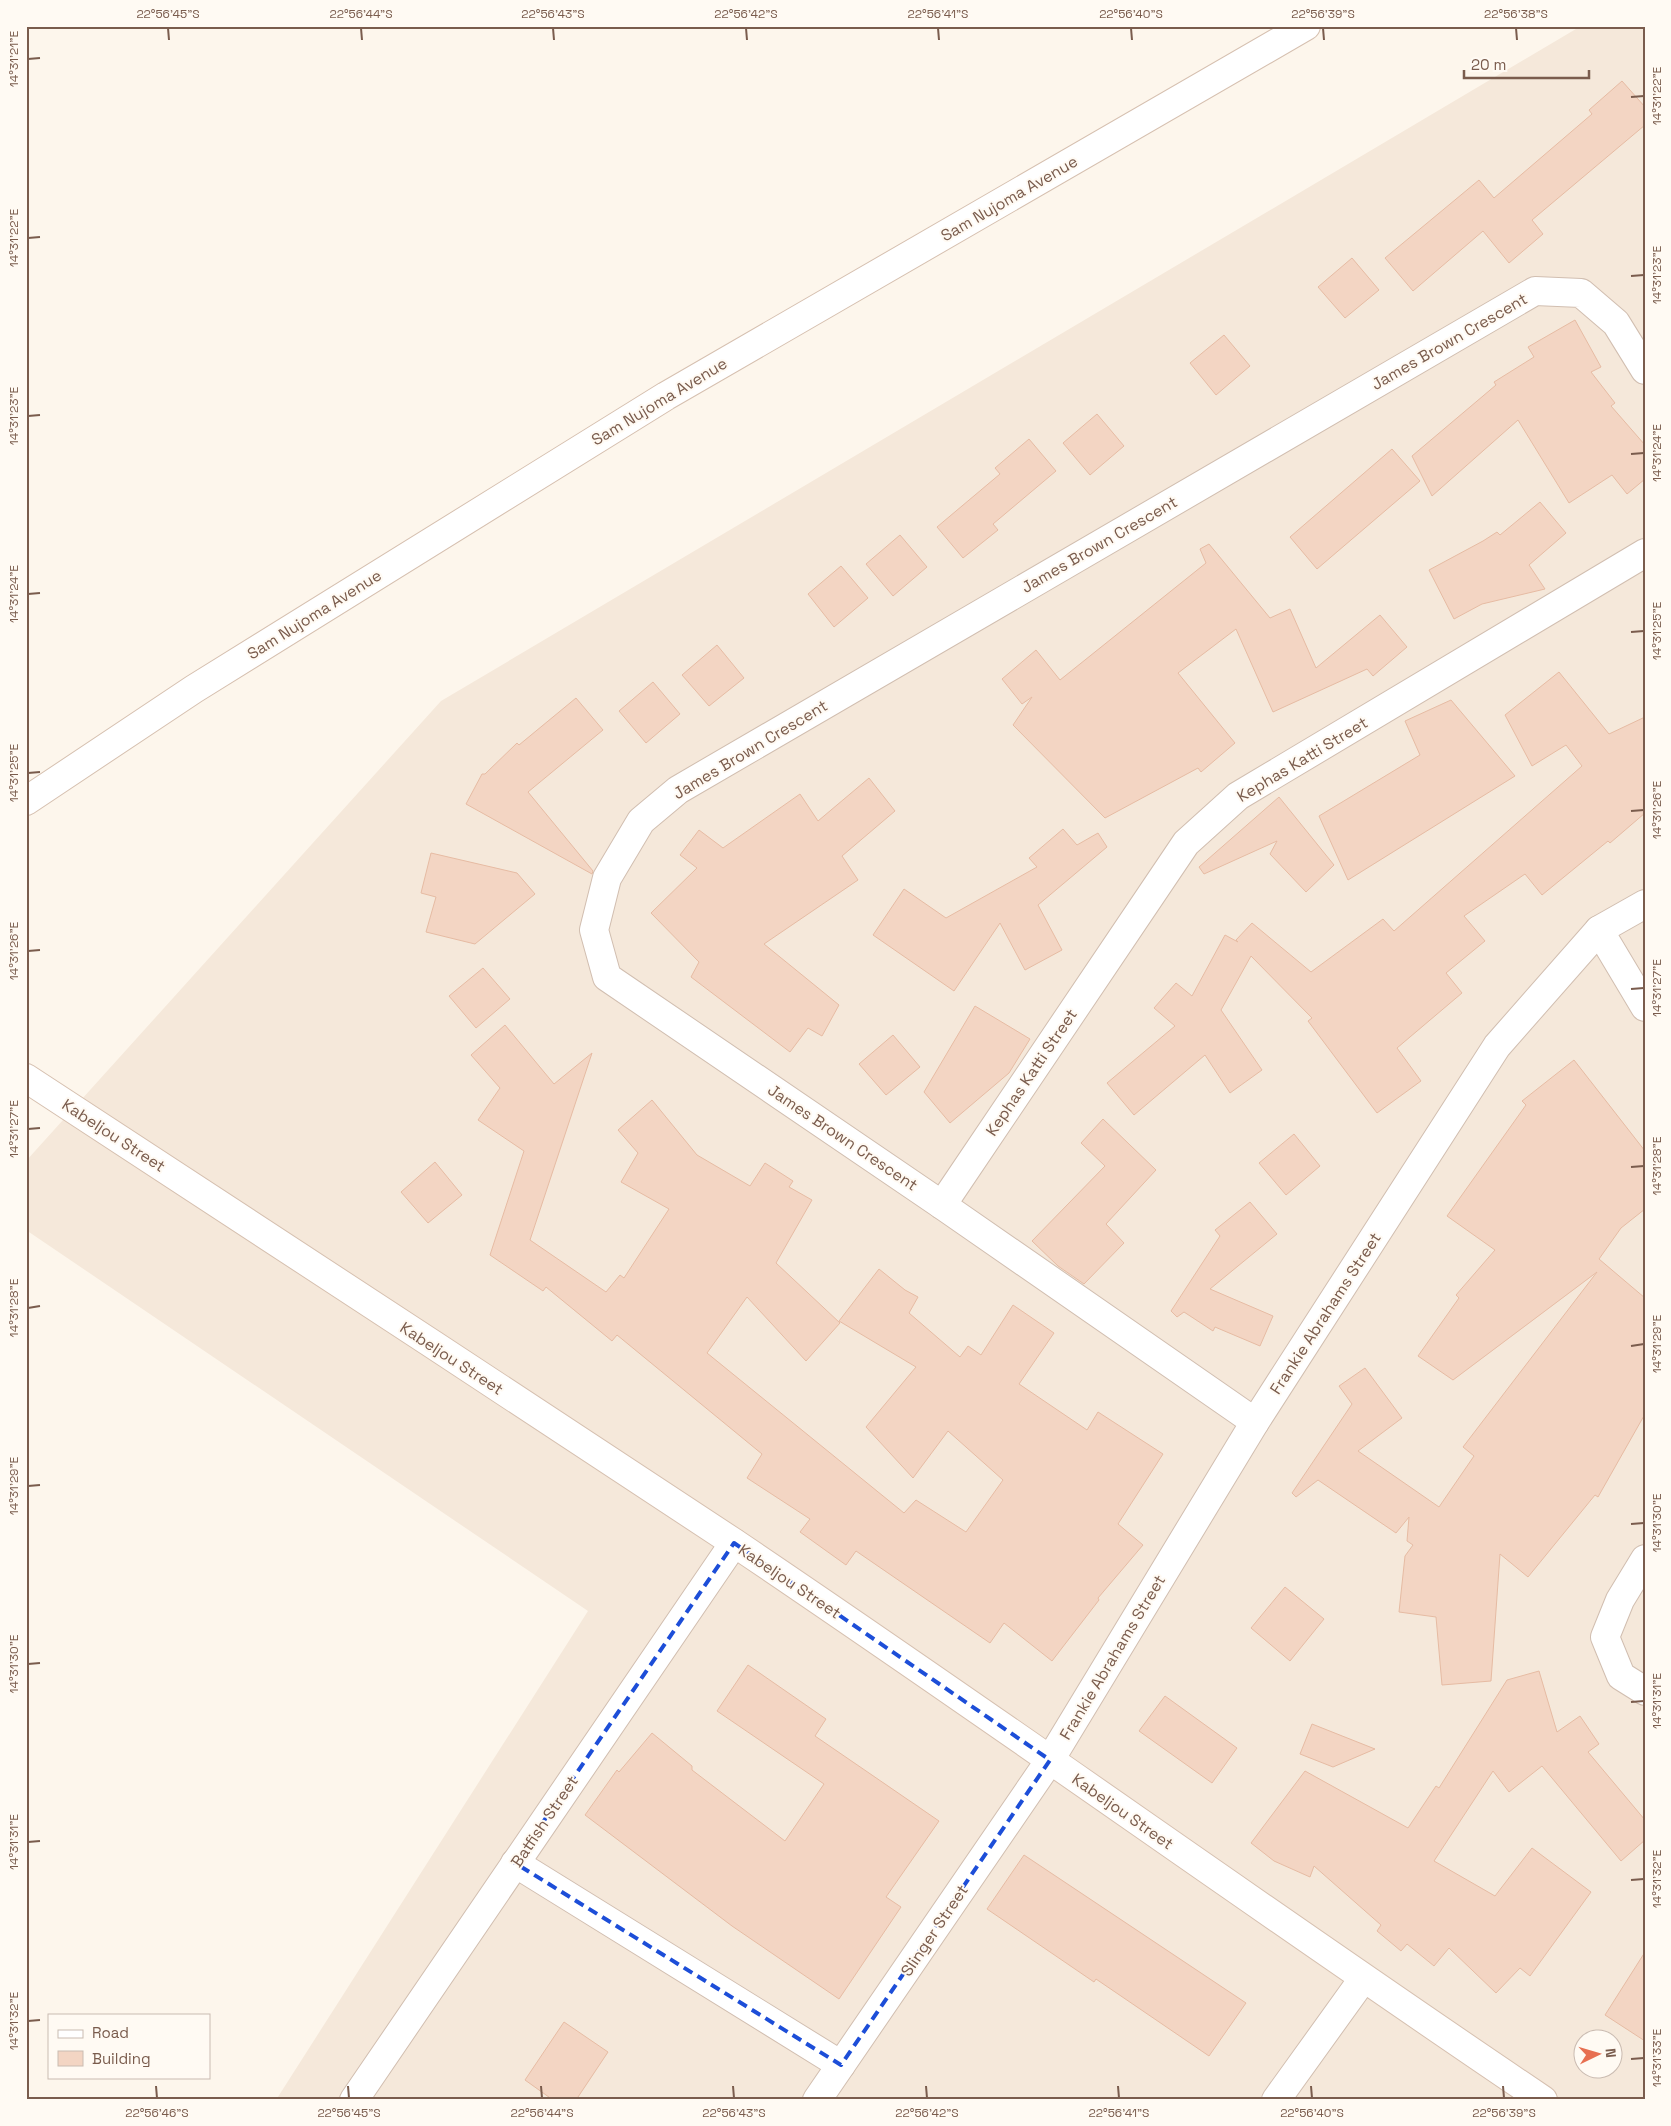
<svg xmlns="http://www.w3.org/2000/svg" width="1671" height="2126" font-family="'Space Grotesk',sans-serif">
  <rect width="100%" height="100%" fill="#fdf6ec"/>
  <path fill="#f5e8da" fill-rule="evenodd" d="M1581,26H1645V2100H276L588,1611L26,1230V1161L441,701ZM1584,2038H1614V2068H1584Z"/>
  <g fill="#f3d5c3" stroke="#e6bba3">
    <path d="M1622,81L1645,107V125L1532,220L1543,234L1509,263L1483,231L1413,291L1385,258L1479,180L1494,198L1592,114L1589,110Z"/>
    <path d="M1352,258L1379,290L1345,318L1318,287Z"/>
    <path d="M1575,320L1601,367L1591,372L1615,403L1611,406L1645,445V479L1627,494L1612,475L1569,503L1518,420L1432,496L1412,456L1496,385L1494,382L1534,357L1528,347Z"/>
    <path d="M1224,335L1250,366L1216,395L1190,363Z"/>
    <path d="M1097,414L1124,446L1090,475L1063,443Z"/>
    <path d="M1029,439L1056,471L993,524L998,530L963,558L937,527L1000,474L995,468Z"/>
    <path d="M1392,449L1420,481L1317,569L1290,537Z"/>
    <path d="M1540,502L1566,533L1529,565L1545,589L1482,604L1454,619L1429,570L1483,541L1497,532L1500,535Z"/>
    <path d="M900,535L927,567L893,596L866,564Z"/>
    <path d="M1209,544L1270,618L1290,609L1316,668L1380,615L1407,647L1373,676L1367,669L1273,712L1236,629L1178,673L1235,743L1201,772L1198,768L1105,818L1013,725L1032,697L1022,704L1002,679L1036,650L1060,680L1206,563L1200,549Z"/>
    <path d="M841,566L868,598L834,627L808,594Z"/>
    <path d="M717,645L744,678L709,706L682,675Z"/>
    <path d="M1559,672L1609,734L1645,717V813L1610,843L1608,841L1542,895L1525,874L1464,916L1485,941L1446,973L1462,993L1397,1048L1421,1081L1377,1113L1308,1021L1312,1018L1251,956L1221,1010L1262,1070L1230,1093L1205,1055L1134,1115L1107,1083L1175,1026L1154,1008L1176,983L1192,996L1225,935L1238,942L1236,940L1252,923L1311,972L1383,919L1394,931L1582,766L1566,745L1532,766L1505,715Z"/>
    <path d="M653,682L680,714L646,743L619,711Z"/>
    <path d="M576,698L603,730L528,792L593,871L592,874L466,804L482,774H485L517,743L519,745Z"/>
    <path d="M1451,700L1515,776L1348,880L1319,816L1420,755L1405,721Z"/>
    <path d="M869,778L895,811L842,856L858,880L764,944L839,1005L822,1036L808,1028L790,1052L691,977L699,962L651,913L697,868L680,855L699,830L723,848L800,794L818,821Z"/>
    <path d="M1279,797L1334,865L1306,892L1270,854L1277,841L1204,874L1199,867Z"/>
    <path d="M1063,829L1077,845L1098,833L1107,847L1038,905L1062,950L1025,970L1000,923L954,991L873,935L904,889L946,918L1037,867L1029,858Z"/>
    <path d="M431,853L517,873L535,894L475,944L426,932L436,897L421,893Z"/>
    <path d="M483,968L510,999L476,1028L449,996Z"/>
    <path d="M975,1006L1030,1039L1009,1073L950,1123L924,1092Z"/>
    <path d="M505,1025L554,1084L592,1053L530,1240L606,1292L620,1275L624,1278L669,1209L621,1182L638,1153L618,1130L652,1100L697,1155L750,1186L765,1163L793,1181L789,1187L812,1200L776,1263L840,1323L806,1361L747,1297L707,1353L904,1513L916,1500L966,1532L1003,1480L948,1431L913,1478L866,1427L916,1367L839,1321L879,1269L905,1290L918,1297L909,1313L960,1357L968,1346L981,1355L1013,1305L1054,1333L1019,1384L1087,1430L1098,1412L1163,1454L1118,1524L1143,1545L1098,1598L1099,1600L1052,1661L1004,1623L990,1643L856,1551L846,1565L800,1532L810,1519L747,1478L762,1454L617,1335L612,1341L546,1287L543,1291L490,1255L524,1151L478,1120L500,1088L471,1055Z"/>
    <path d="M893,1035L920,1067L886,1095L859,1064Z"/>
    <path d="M1574,1060L1645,1151V1209L1621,1228L1599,1259L1645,1298V1414L1598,1497L1595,1495L1528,1577L1500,1554L1491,1681L1442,1685L1436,1617L1399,1612L1405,1556L1413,1545L1407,1541L1409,1517L1396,1533L1318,1480L1296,1497L1292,1493L1352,1404L1339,1386L1365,1368L1402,1418L1358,1451L1439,1507L1474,1456L1463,1447L1597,1272L1453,1380L1418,1356L1459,1298L1456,1295L1495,1250L1447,1216L1526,1105L1522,1101Z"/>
    <path d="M1103,1119L1156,1170L1106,1224L1124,1243L1084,1284L1058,1266L1032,1241L1105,1166L1081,1143Z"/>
    <path d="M1294,1134L1320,1166L1286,1195L1259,1163Z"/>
    <path d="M435,1162L462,1195L428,1223L401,1192Z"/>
    <path d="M1250,1202L1277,1234L1210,1289L1273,1316L1260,1346L1215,1327L1213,1331L1184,1312L1177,1317L1171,1311L1220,1236L1215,1230Z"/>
    <path d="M1285,1587L1324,1619L1290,1661L1251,1628Z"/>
    <path d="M748,1665L826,1719L815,1736L939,1821L886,1897L901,1907L839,1999L732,1926L585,1815L617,1770L619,1772L652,1733L692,1766V1770L785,1841L824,1784L717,1711Z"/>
    <path d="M1539,1671L1557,1732L1580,1716L1599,1744L1588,1752L1645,1820V1840L1621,1861L1542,1766L1509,1792L1493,1771L1434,1861L1495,1896L1532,1848L1591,1892L1530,1976L1520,1968L1496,1993L1449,1948L1434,1966L1407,1944L1401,1951L1377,1931L1381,1925L1314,1866L1310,1877L1274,1861L1251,1843L1305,1771L1408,1828L1436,1786L1439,1788L1507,1680Z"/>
    <path d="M1165,1696L1237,1748L1212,1783L1139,1731Z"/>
    <path d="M1312,1724L1375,1749L1333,1767L1300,1754Z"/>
    <path d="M1024,1855L1246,2003L1209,2056L1096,1979L1094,1982L987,1909Z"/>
    <path d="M1645,1952V2041L1605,2015Z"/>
    <path d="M564,2022L608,2052L576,2100H553L525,2080Z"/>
  </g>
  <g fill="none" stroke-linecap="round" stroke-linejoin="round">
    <g stroke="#d1beb0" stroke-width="30">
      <g id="street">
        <path d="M1599,930L1645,1007"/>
        <path d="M942,1205L1186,843L1238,796L1645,553"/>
        <path d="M1255,1422L942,1205L607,977L594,930L607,878L641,821L678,790L1535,291L1581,293L1616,323L1645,370"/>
        <path d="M1645,1559L1620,1600L1605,1637L1621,1676L1645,1691"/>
        <path d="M515,1863L841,2065"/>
        <path d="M354,2100L734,1543"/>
        <path d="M817,2100L1050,1760L1255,1422L1497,1046L1599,930L1645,904"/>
        <path d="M1276,2100L1363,1979"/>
      </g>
    </g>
    <g stroke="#d6c0b0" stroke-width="30">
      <g id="secondary">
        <path d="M26,801L194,689L666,396L1306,26"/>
        <path d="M26,1078C262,1233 498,1386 733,1542C1005,1725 1271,1917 1543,2100"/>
      </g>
    </g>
    <use href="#street" stroke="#fff" stroke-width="28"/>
    <use href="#secondary" stroke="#fff" stroke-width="28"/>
  </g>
  <path fill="none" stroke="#1d4ed8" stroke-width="4" stroke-dasharray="10 6" stroke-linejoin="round" d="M734,1543L1050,1760L841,2065L515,1863Z"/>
  <path fill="none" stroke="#7a5c4d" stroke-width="2" d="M168,28L169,40M361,28L362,40M553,28L554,40M746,28L747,40M938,28L939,40M1131,28L1132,40M1323,28L1324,40M1516,28L1517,40M28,59L40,58M1631,97L1644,96M28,238L40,237M1631,276L1644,275M28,416L40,415M1631,454L1644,453M28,594L40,593M1631,632L1644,631M28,773L40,772M1631,811L1644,810M28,951L40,950M1631,989L1644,988M28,1129L40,1128M1631,1167L1644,1166M28,1308L40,1306M1631,1346L1644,1344M28,1486L40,1485M1631,1524L1644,1523M28,1664L40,1663M1631,1702L1644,1701M28,1842L40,1841M1631,1880L1644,1879M28,2021L40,2020M1631,2059L1644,2058M156,2086L157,2098M348,2086L349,2098M541,2086L542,2098M733,2086L734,2098M926,2086L927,2098M1118,2086L1119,2098M1311,2086L1312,2098M1503,2086L1504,2098"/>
  <g text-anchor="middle" stroke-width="4" stroke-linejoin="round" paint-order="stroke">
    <g font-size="16" fill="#7a5c4d" stroke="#fffaf3">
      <text transform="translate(1009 198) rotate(-30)" y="6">Sam Nujoma Avenue</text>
      <text transform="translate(1449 341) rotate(-30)" y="6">James Brown Crescent</text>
      <text transform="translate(659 401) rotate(-31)" y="6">Sam Nujoma Avenue</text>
      <text transform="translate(1099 544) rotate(-30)" y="6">James Brown Crescent</text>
      <text transform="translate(314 614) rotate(-32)" y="6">Sam Nujoma Avenue</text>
      <text transform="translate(750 749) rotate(-31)" y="6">James Brown Crescent</text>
      <text transform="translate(1302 759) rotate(-31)" y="6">Kephas Katti Street</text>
      <text transform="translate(1031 1072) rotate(-56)" y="6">Kephas Katti Street</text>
      <text transform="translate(114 1135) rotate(33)" y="6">Kabeljou Street</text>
      <text transform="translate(843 1137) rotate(34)" y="6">James Brown Crescent</text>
      <text transform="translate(1325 1313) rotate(-57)" y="6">Frankie Abrahams Street</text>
      <text transform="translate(452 1358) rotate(33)" y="6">Kabeljou Street</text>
      <text transform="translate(790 1581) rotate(34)" y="6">Kabeljou Street</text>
      <text transform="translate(1112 1657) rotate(-59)" y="6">Frankie Abrahams Street</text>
      <text transform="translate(1123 1811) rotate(35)" y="6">Kabeljou Street</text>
      <text transform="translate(544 1821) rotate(-56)" y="6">Batfish Street</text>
      <text transform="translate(934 1930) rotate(-56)" y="6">Slinger Street</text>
    </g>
  </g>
  <rect width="1671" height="2126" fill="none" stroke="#fffaf3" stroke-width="55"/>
  <rect x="48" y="2014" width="162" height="65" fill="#fffaf3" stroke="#cabbb1"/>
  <rect x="58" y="2030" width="25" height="8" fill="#ffffff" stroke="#cabbb1"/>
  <text x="92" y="2038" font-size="15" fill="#7a5c4d">Road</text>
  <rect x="58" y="2051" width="25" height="15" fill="#f3d5c3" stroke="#cabbb1"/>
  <text x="92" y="2064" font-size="15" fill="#7a5c4d">Building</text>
  <g transform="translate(1598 2054) rotate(85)"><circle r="24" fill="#fffaf3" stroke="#cabbb1"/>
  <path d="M0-4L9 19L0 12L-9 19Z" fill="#e76f51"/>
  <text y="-8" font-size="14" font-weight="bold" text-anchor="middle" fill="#7a5c4d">N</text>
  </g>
  <path d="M1464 70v8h125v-8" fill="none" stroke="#7a5c4d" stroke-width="2.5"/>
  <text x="1471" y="70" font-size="15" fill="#7a5c4d" stroke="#fffaf3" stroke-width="4" paint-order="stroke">20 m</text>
  <rect x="28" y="28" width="1616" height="2070" fill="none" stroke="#7a5c4d" stroke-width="2"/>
  <g font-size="12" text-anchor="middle" fill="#7a5c4d">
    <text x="168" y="18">22°56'45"S</text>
    <text x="361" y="18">22°56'44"S</text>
    <text x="553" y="18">22°56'43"S</text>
    <text x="746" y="18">22°56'42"S</text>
    <text x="938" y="18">22°56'41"S</text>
    <text x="1131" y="18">22°56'40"S</text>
    <text x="1323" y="18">22°56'39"S</text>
    <text x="1516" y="18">22°56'38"S</text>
    <text transform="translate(14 59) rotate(-90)" y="4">14°31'21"E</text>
    <text transform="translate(1657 96) rotate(-90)" y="4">14°31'22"E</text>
    <text transform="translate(14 238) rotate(-90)" y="4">14°31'22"E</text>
    <text transform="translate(1657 275) rotate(-90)" y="4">14°31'23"E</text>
    <text transform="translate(14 416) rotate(-90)" y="4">14°31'23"E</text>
    <text transform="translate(1657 453) rotate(-90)" y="4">14°31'24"E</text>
    <text transform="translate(14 594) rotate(-90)" y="4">14°31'24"E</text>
    <text transform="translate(1657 631) rotate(-90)" y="4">14°31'25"E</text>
    <text transform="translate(14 773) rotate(-90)" y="4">14°31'25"E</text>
    <text transform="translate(1657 810) rotate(-90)" y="4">14°31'26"E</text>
    <text transform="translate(14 951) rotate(-90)" y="4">14°31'26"E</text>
    <text transform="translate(1657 988) rotate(-90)" y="4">14°31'27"E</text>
    <text transform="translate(14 1129) rotate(-90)" y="4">14°31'27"E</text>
    <text transform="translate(1657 1166) rotate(-90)" y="4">14°31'28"E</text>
    <text transform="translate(14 1308) rotate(-90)" y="4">14°31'28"E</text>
    <text transform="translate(1657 1344) rotate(-90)" y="4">14°31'29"E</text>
    <text transform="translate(14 1486) rotate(-90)" y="4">14°31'29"E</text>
    <text transform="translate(1657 1523) rotate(-90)" y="4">14°31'30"E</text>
    <text transform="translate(14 1664) rotate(-90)" y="4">14°31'30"E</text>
    <text transform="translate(1657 1701) rotate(-90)" y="4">14°31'31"E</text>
    <text transform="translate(14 1842) rotate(-90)" y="4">14°31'31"E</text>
    <text transform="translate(1657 1879) rotate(-90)" y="4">14°31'32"E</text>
    <text transform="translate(14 2021) rotate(-90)" y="4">14°31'32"E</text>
    <text transform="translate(1657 2058) rotate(-90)" y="4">14°31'33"E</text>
    <text x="157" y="2117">22°56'46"S</text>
    <text x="349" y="2117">22°56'45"S</text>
    <text x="542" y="2117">22°56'44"S</text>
    <text x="734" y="2117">22°56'43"S</text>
    <text x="927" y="2117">22°56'42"S</text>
    <text x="1119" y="2117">22°56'41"S</text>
    <text x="1312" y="2117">22°56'40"S</text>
    <text x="1504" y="2117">22°56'39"S</text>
  </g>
</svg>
